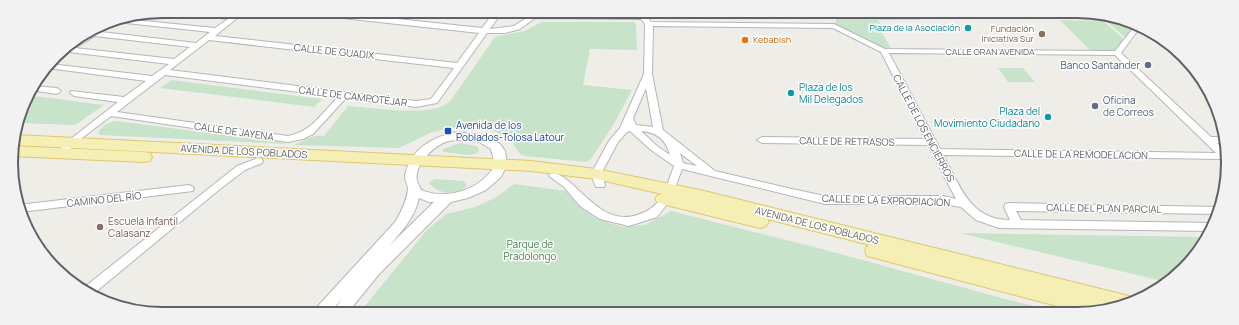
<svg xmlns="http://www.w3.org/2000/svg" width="1239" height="325" font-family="Manrope,sans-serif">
  <rect width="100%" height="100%" fill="#efede7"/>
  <g fill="#c7e3c9">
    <path d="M842,13H916L921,20H878L882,27L879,28L892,50H883L834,26L838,15Z"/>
    <path d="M1098,14H1106L1137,27L1133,28L1126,38Z"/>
    <path d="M1060,20L1103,21L1124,39L1115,52H1092Z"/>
    <path d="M542,22H634L636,24L637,50L590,49L583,85L632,90L615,122L591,159L586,162L525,156L520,154L512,142L494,131L474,127L449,128L430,133L399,148L294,145C307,140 310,135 324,136L348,106C370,107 436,119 451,100L495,37L524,31Z"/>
    <path d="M998,68H1023L1035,82H1008Z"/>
    <path d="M172,80L322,99L314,107L160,88Z"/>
    <path d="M27,95L104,105L75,125L19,123Z"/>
    <path d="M116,121L286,143V144L100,135L98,133C101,126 109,122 116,121Z"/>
    <path d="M460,143L476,146L479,150L478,153L469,155L443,152V149Z"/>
    <path d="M435,179L463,181L467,184C461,198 435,194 429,182Z"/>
    <path d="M514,184L566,191L577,205L600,220L623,227L645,225L671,211L822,249L1009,300L1065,313L360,312L427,230L446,214L475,207L495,198Z"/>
    <path d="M959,233L1208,237L1177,276L1167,282Z"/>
  </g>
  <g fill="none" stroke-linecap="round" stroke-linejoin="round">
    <g stroke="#b4b6ba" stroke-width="2">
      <g id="minor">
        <path d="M173,11H199L234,15L238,11H246L215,36L457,63L479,33L297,13L294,11H322L482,28L494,12H502L490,29L514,26L533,14L642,15L648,12L843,13L835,16L654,15L648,18L651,22L834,24L885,49L1115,51L1135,26L1143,29L1138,30L1121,53L1211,137H1225V143H1217L1225,151V159L943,155C960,185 969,220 1010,220L1004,207L1005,204L1009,203L1220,207L1217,214L1016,211L1021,220L1212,223H1213L1210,231L999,228L976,220L961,207L943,204H825L682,169L671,199L657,217L629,226L600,219L580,206L564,187L549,176L550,174C571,168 597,229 637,215C647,212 655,207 661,198C667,189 670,176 674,166L651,150L630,131L627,132L618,142L601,174L605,185L604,187H596L591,174L609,141L620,128L644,74L645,24L641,19L535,18L520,29L505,33H487L437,103L416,107L346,98L313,134L303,139L288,142L111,116L74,144L71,148L72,154L70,156H64L61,147L63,145L118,102L74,96L70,93L71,91L124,97L146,81L48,68L51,64L152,76L169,64L69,52L61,57H56L62,49L106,22L124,19L215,28L228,19L177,13ZM116,22H117L210,32L196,43L101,32ZM653,26L833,28L881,52L925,139L762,137L757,140L762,143L928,145L956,199L943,196H825L792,189L715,171L663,130L652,74ZM95,36L190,47L174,59L75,48ZM209,40L454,68L431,99L416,101L170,70ZM889,53L1115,55L1216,153L940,149ZM165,75L338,97C322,113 311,132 288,136L117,112ZM646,88L653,127L636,125L633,118ZM641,131C657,132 666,140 670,155L657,146ZM680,153L697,166L683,163Z"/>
        <path d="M34,86L57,88L61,91L57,94L31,90Z"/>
        <path d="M258,158L262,159L263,161L262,163L245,170L220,189L92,295L82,289L237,166Z"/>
        <path d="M189,185L193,187L194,189L193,191L21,212L18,205Z"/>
      </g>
    </g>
    <g stroke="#b4b6ba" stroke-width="2">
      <path id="tertiary" d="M458,132L485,136L500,144L505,151L507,165L501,177L486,190L468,198L451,202L380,273L349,311H333L343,298L331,311H315L317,307L396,221C401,211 407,201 408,189C408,184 404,180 405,175C411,148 434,136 458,132ZM458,140L479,142L491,149L495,165C482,189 447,201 421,190C420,187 418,184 417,181C414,166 431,149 443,143C447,141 453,140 458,140ZM419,198L429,202H434L390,245C402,231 415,217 419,198Z"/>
    </g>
    <g stroke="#e0c76f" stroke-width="2">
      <g id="primary">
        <path d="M16,135L531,161L596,169L700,190L1129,296L1136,298L1137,301L1096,313H1084L867,256L865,251L867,246L870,245L767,219L769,222L766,226L760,228L658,203L655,199L658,195L662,194L596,179L531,171L15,145L13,144Z"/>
        <path d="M13,146L144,152L150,153L152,157L150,161L144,162L12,156Z"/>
      </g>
    </g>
    <use href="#minor" fill="#fff" fill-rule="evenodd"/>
    <use href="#tertiary" fill="#fff" fill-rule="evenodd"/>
    <use href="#primary" fill="#f5efb6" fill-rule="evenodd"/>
  </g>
  <g fill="#0f9aa8" stroke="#fff" stroke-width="1.5">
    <circle cx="968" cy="28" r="4"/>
    <circle cx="791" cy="93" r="4"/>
    <circle cx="1048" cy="117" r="4"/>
  </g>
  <g fill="#8d6e63" stroke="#fff" stroke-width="1.5">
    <circle cx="1042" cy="34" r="4"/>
    <circle cx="100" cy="227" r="4"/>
  </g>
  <circle fill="#e8710a" stroke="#fff" stroke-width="1.5" cx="745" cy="40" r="4"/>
  <g fill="#5c6f8a" stroke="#fff" stroke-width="1.5">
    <circle cx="1148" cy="65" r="4"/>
    <circle cx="1095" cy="106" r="4"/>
  </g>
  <rect fill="#1a4fb4" stroke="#fff" stroke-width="1.5" x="444" y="127" width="8" height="8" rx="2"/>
  <g text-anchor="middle" stroke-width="3" stroke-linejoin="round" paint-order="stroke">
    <g font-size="9" fill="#0d838f" stroke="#fff" text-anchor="end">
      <text x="960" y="31">Plaza de la Asociación</text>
    </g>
    <g font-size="9" fill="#785e54" stroke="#fff" text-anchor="end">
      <text x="1034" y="32">Fundación<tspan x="1034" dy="10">Iniciativa Sur</tspan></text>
    </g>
    <g font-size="9" fill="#c56008" stroke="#fff" text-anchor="start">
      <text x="753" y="43">Kebabish</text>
    </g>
    <g font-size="9" fill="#5f6165" stroke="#fff">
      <text x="990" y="55">CALLE GRAN AVENIDA</text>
    </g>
    <g font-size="10" fill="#5f6165" stroke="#fff">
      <text transform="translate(334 51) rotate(6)" y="4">CALLE DE GUADIX</text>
      <text transform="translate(353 96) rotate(7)" y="4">CALLE DE CAMPOTÉJAR</text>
      <text transform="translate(924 128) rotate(62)" y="4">CALLE DE LOS ENCIERROS</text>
      <text transform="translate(234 131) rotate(8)" y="4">CALLE DE JAYENA</text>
      <text transform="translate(847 141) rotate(1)" y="4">CALLE DE RETRASOS</text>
      <text transform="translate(244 151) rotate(3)" y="4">AVENIDA DE LOS POBLADOS</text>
      <text transform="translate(1081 154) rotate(1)" y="4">CALLE DE LA REMODELACIÓN</text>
      <text transform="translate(104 199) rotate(-6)" y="4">CAMINO DEL RÍO</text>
      <text transform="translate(886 200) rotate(2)" y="4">CALLE DE LA EXPROPIACIÓN</text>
      <text transform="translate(1104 208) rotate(1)" y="4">CALLE DEL PLAN PARCIAL</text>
      <text transform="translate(817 225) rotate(14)" y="4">AVENIDA DE LOS POBLADOS</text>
    </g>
    <g font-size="10" fill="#4e5e75" stroke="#fff" text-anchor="end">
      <text x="1140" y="69">Banco Santander</text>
      <text x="1103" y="104" text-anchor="start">Oficina<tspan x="1103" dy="12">de Correos</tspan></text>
    </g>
    <g font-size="10" fill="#0d838f" stroke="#fff" text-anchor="start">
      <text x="799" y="91">Plaza de los<tspan x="799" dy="12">Mil Delegados</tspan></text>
      <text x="1040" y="115" text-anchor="end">Plaza del<tspan x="1040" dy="12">Movimiento Ciudadano</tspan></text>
    </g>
    <g font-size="10" fill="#164399" stroke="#fff" text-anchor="start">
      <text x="456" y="129">Avenida de los<tspan x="456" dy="12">Poblados-Tolosa Latour</tspan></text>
    </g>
    <g font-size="10" fill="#785e54" stroke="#fff" text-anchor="start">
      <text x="108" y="225">Escuela Infantil<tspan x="108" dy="12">Calasanz</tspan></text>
    </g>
    <g font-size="10" fill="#418248" stroke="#fff">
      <text x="530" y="248">Parque de<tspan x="530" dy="12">Pradolongo</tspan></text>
    </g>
  </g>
  <path d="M0 0H1239V325H0ZM162 18H1077A144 144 0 0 1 1221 162V163A144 144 0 0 1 1077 307H162A144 144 0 0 1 18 163V162A144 144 0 0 1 162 18Z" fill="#f2f2f3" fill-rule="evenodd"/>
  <path fill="none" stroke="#5f6165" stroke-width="2" d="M162 18H1077A144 144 0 0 1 1221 162V163A144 144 0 0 1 1077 307H162A144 144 0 0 1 18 163V162A144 144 0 0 1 162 18Z"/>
</svg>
